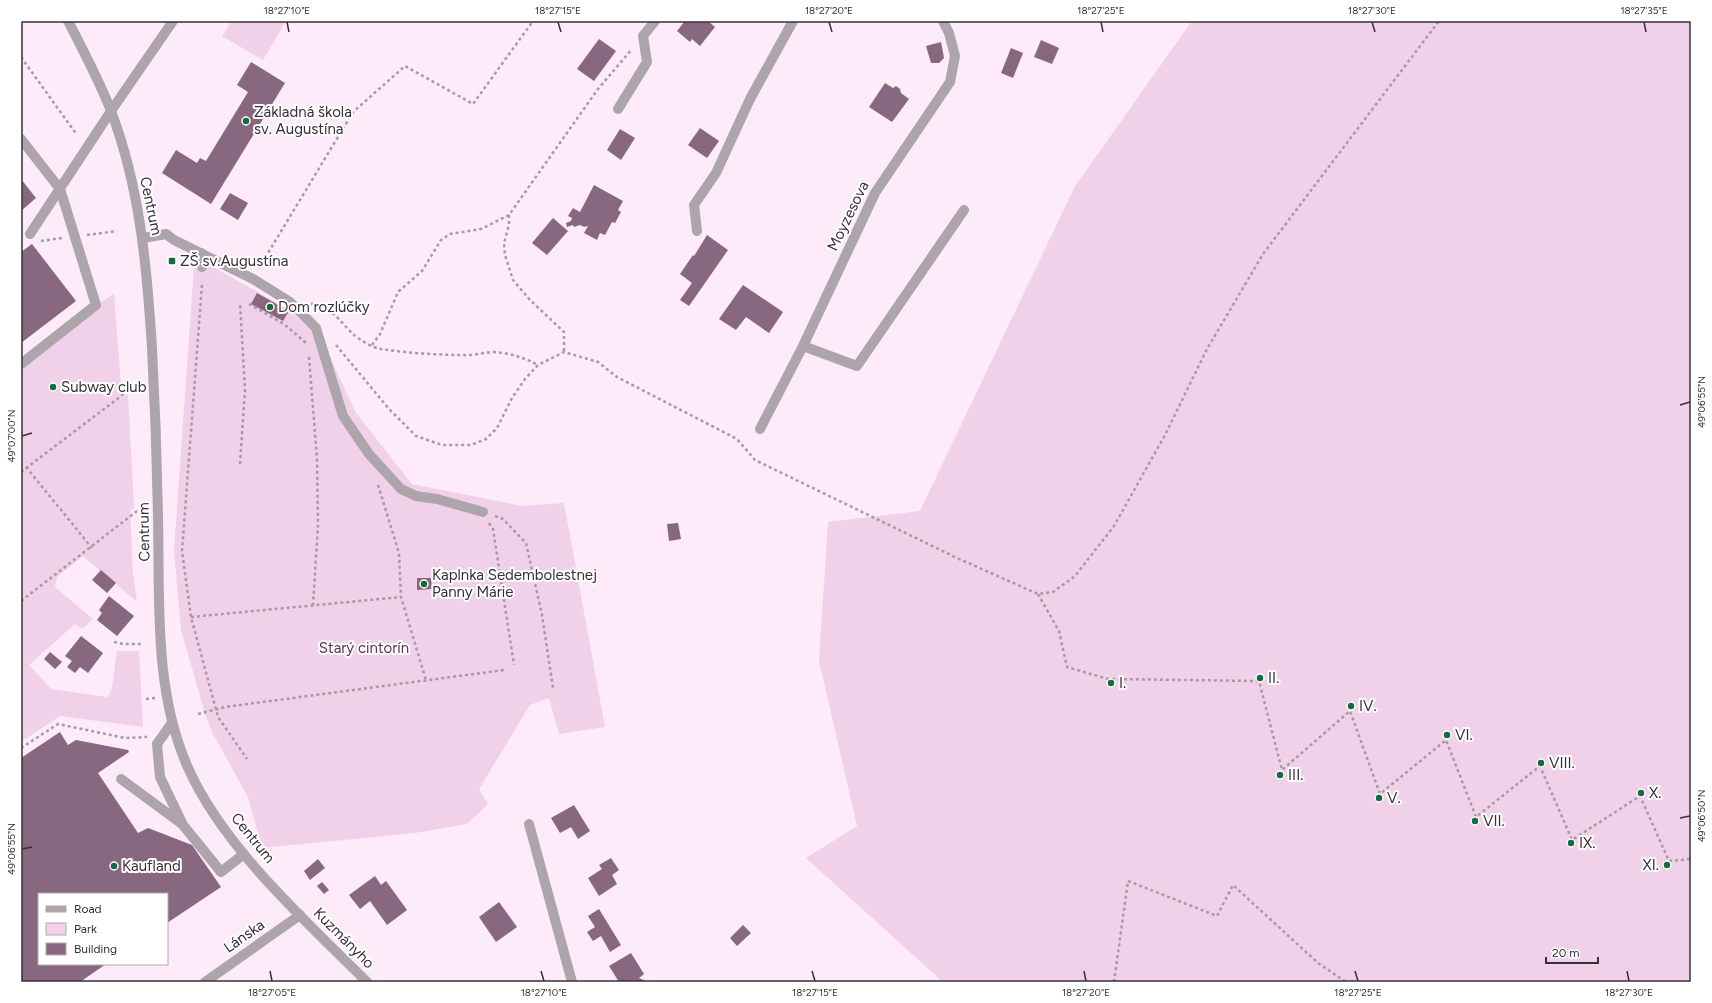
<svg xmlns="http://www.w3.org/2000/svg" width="1712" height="1003" font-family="Figtree,sans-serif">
  <rect width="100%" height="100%" fill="#fdebf9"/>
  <g fill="#f1d0e9">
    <path d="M232,21H286L263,60L222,36Z"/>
    <path d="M1192,21H1691V982H943L806,858L857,826L819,661L828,522L920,511L1075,186Z"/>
    <path d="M208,264L289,310L322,340L356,413L412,484L522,506L564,503L605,727L559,734L549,698L530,705L479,789L488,804L467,824L415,833L262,848L248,797L213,734L206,717L181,630L174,551L194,266Z"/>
    <path d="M114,294L122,398L128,394L134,508L130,511L133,573L137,602L83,556L57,577L55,587L93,619L82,629L75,624L29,665L51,689L108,697L112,688L117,651H139L143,727L60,716L21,742V364L96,305Z"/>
  </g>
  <g fill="#886780">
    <path d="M685,21H708L715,27L700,46L692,39L690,42L677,31Z"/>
    <path d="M599,39L616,51L594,81L577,69Z"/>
    <path d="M1041,40L1059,48L1052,64L1034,57Z"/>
    <path d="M941,42L944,58L939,63H931L926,46Z"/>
    <path d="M1011,48L1023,53L1013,78L1001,73Z"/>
    <path d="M251,62L285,83L211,204L162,173L176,150L197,163L200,158L206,161L248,92L237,85Z"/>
    <path d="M885,83L893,88L896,86L900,89L901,93L909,99L892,122L869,107Z"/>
    <path d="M700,128L719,141L707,158L688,145Z"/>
    <path d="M620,129L635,138L621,160L607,150Z"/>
    <path d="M21,179L36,198L21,211Z"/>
    <path d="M594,185L623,201L618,210L621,212L615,223L612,222L605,235L600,233L597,240L584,233L588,226L584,227L580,225L574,227L573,225L567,227L566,223L571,221L572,218L568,216L573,208L580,212Z"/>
    <path d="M230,193L248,203L238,220L220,209Z"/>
    <path d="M553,218L568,231L547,255L532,243Z"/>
    <path d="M707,235L728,250L689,306L680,300L692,283L680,274L693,255L694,256Z"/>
    <path d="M32,244L76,301L21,343V252Z"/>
    <path d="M743,285L783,312L769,333L746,317L736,330L719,319Z"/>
    <path d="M257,293L289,311L283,321L251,304Z"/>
    <path d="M678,523L681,539L669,541L667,524Z"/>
    <path d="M101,570L116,583L107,593L92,580Z"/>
    <path d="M417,578H431L432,589L417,590Z"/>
    <path d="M109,596L134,616L117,636L97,620L102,613L99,610Z"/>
    <path d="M81,636L103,653L88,673L80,667L75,673L67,667L72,661L65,656Z"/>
    <path d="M50,652L62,662L55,669L44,659Z"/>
    <path d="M60,732L68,745L76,740L128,750L129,752L98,773L138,833L148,828L192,845L221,887L167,923V894H39V964H106L80,982H21V758Z"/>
    <path d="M574,805L590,831L578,839L571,827L560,833L551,818Z"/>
    <path d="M611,858L619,870L612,875L617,884L599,896L588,878L602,869L599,865Z"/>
    <path d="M318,859L325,868L310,880L304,871Z"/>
    <path d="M375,876L381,885L386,881L407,910L387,925L370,901L360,909L349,895Z"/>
    <path d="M322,882L329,890L324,894L317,886Z"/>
    <path d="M499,902L517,927L496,942L479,917Z"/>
    <path d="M599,909L621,945L610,952L601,936L593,941L587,932L595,927L588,916Z"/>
    <path d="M743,925L751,933L737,946L730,938Z"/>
    <path d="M631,953L644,974L639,978L648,982H619L609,966Z"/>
  </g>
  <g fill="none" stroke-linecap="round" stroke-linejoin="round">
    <g stroke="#a79aa4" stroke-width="2.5" stroke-dasharray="3 3" stroke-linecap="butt">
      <path d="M21,57L77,135"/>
      <path d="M509,215V225L504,243L505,255L513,280L530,300L564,332V352"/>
      <path d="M87,235L117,231"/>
      <path d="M41,241L62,238"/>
      <path d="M259,268L353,112L405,66L473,104L533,21"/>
      <path d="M202,285L182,551L191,617L218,717L247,759"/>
      <path d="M249,304L284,324L306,343"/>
      <path d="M311,304C326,300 343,325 352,333C358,339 373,348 381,349C408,353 437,355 464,355C474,356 484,352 494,352C511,353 524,358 538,365"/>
      <path d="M336,345L389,409L416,436L442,445H471L486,439L497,428L512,398L525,379L538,365L564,352L598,362L617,377L737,439L755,460L957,558L1038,594L1053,592L1075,576L1114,526L1165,435L1207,349L1263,254L1439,21"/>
      <path d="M372,345L380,334L398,292L422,271L441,240L450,234L481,229L509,215L598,89L632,49"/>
      <path d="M309,357L317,459L318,525L313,606"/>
      <path d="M240,464L245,390L240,303"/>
      <path d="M26,467L92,548"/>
      <path d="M21,472L133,387"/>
      <path d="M378,485L399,553L401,597L426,680"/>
      <path d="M495,516L503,519L526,543L542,615L553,688"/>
      <path d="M489,523L493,529L514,665"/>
      <path d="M1038,594L1059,631L1067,667L1108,679L1259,681L1282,770L1350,711L1380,794L1446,740L1476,817L1540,766L1572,840L1640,796L1669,861L1691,859"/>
      <path d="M21,601L137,511"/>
      <path d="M191,617L401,597"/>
      <path d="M114,642L123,644H141"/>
      <path d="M146,699L155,698"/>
      <path d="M198,714L225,707L504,670"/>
      <path d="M21,748L58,724L125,738L147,737"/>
      <path d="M1114,982L1128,881L1217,916L1233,885L1318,963L1346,982"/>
    </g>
    <g stroke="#ada5ab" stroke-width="10">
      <path d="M618,109L647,62L643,36"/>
      <path d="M21,139L60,189L96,305L21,364"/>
      <path d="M30,234L111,111"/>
      <path d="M143,238L166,234L174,240L253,279L290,302L316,328L343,416L369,454L401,489L416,496L437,499L483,512"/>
      <path d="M201,253L202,267"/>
      <path d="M172,723L157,744L160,777L183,825L221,872L244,854"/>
      <path d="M121,779L182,824"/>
    </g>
    <g stroke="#ada5ab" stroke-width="10">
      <path d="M68,21C83,50 99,80 111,111C140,187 147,268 152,348C155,404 157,460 158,516C160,600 153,691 189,770C225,849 306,921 367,982"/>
      <path d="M643,36L655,21"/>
      <path d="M111,111L173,21"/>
      <path d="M697,231L694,205L716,173L750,99L793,21"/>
      <path d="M803,346L857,366L964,210"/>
      <path d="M760,429L803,346L875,193L950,82L955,56L949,33L943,21"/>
      <path d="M529,824L572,982"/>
      <path d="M205,982L300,915"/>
    </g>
  </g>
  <path fill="none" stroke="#373036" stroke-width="1.5" d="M287,22L289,32M558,22L561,32M829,22L832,32M1101,22L1103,32M1372,22L1375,32M1644,22L1646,32M1680,405L1690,402M22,436L32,433M1680,818L1690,816M22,849L32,847M270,971L272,981M541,971L544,981M812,971L815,981M1084,971L1086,981M1355,971L1358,981M1627,971L1629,981"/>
  <g fill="#156b3d" stroke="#fff" stroke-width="1.5">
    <circle cx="246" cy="121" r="4"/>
    <rect x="168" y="257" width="8" height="8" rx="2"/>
    <circle cx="270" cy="307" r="4"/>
    <circle cx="53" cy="387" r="4"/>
    <circle cx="424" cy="584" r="4"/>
    <circle cx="1260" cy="678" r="4"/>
    <circle cx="1111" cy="683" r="4"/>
    <circle cx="1351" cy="706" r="4"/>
    <circle cx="1447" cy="735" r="4"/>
    <circle cx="1541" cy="763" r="4"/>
    <circle cx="1280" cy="775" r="4"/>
    <circle cx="1641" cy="793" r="4"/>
    <circle cx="1379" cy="798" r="4"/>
    <circle cx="1475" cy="821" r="4"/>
    <circle cx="1571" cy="843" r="4"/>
    <circle cx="1667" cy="865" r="4"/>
    <circle cx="114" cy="866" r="4"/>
  </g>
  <g text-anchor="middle" stroke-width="4" stroke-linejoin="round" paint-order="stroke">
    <g font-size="15" fill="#373036" stroke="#fff" text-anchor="start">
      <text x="254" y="117">Základná škola<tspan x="254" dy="17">sv. Augustína</tspan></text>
      <text x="180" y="266">ZŠ sv.Augustína</text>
      <text x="278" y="312">Dom rozlúčky</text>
      <text x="61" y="392">Subway club</text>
      <text x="432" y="580">Kaplnka Sedembolestnej<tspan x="432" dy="17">Panny Márie</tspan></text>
      <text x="1268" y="683">II.</text>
      <text x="1119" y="688">I.</text>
      <text x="1359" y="711">IV.</text>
      <text x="1455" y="740">VI.</text>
      <text x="1549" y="768">VIII.</text>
      <text x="1288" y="780">III.</text>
      <text x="1649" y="798">X.</text>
      <text x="1387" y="803">V.</text>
      <text x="1483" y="826">VII.</text>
      <text x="1579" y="848">IX.</text>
      <text x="1659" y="870" text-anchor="end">XI.</text>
      <text x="122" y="871">Kaufland</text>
    </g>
    <g font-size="15" fill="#373036" stroke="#fff">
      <text transform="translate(151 206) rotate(78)" y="5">Centrum</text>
      <text transform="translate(848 216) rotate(-64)" y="5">Moyzesova</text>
      <text transform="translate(144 532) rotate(-91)" y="5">Centrum</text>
      <text transform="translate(253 838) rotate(51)" y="5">Centrum</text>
      <text transform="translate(244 936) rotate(-35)" y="5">Lánska</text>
      <text transform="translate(344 938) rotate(45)" y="5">Kuzmányho</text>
    </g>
    <g font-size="15" fill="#5f3157" stroke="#fff">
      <text x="364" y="653">Starý cintorín</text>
    </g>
  </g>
  <rect width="1712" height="1003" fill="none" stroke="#ffffff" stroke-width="44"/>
  <rect x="38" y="893" width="130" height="72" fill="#ffffff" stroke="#afacaf"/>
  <rect x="46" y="906" width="20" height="6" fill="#ada5ab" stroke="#afacaf"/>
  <text x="74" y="913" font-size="12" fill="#373036">Road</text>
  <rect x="46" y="923" width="20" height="12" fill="#f1d0e9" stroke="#afacaf"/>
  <text x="74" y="933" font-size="12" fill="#373036">Park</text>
  <rect x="46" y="943" width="20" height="12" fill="#886780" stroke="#afacaf"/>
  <text x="74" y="953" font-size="12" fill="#373036">Building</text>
  <path d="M1546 957v6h52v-6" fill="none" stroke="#373036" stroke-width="2"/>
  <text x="1552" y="957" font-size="12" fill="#373036" stroke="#ffffff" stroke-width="3" paint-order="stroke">20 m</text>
  <rect x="22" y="22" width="1668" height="959" fill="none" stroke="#373036" stroke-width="1.5"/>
  <g font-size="10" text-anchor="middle" fill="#373036">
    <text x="287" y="14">18°27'10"E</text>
    <text x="558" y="14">18°27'15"E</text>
    <text x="829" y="14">18°27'20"E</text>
    <text x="1101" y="14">18°27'25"E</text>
    <text x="1372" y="14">18°27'30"E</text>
    <text x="1644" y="14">18°27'35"E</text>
    <text transform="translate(1701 402) rotate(-90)" y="4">49°06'55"N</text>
    <text transform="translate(11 436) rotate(-90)" y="4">49°07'00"N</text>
    <text transform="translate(1701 816) rotate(-90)" y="4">49°06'50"N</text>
    <text transform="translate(11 849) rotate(-90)" y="4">49°06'55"N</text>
    <text x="272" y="996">18°27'05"E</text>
    <text x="544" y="996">18°27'10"E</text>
    <text x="815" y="996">18°27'15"E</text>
    <text x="1086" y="996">18°27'20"E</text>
    <text x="1358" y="996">18°27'25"E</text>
    <text x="1629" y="996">18°27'30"E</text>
  </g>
</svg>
